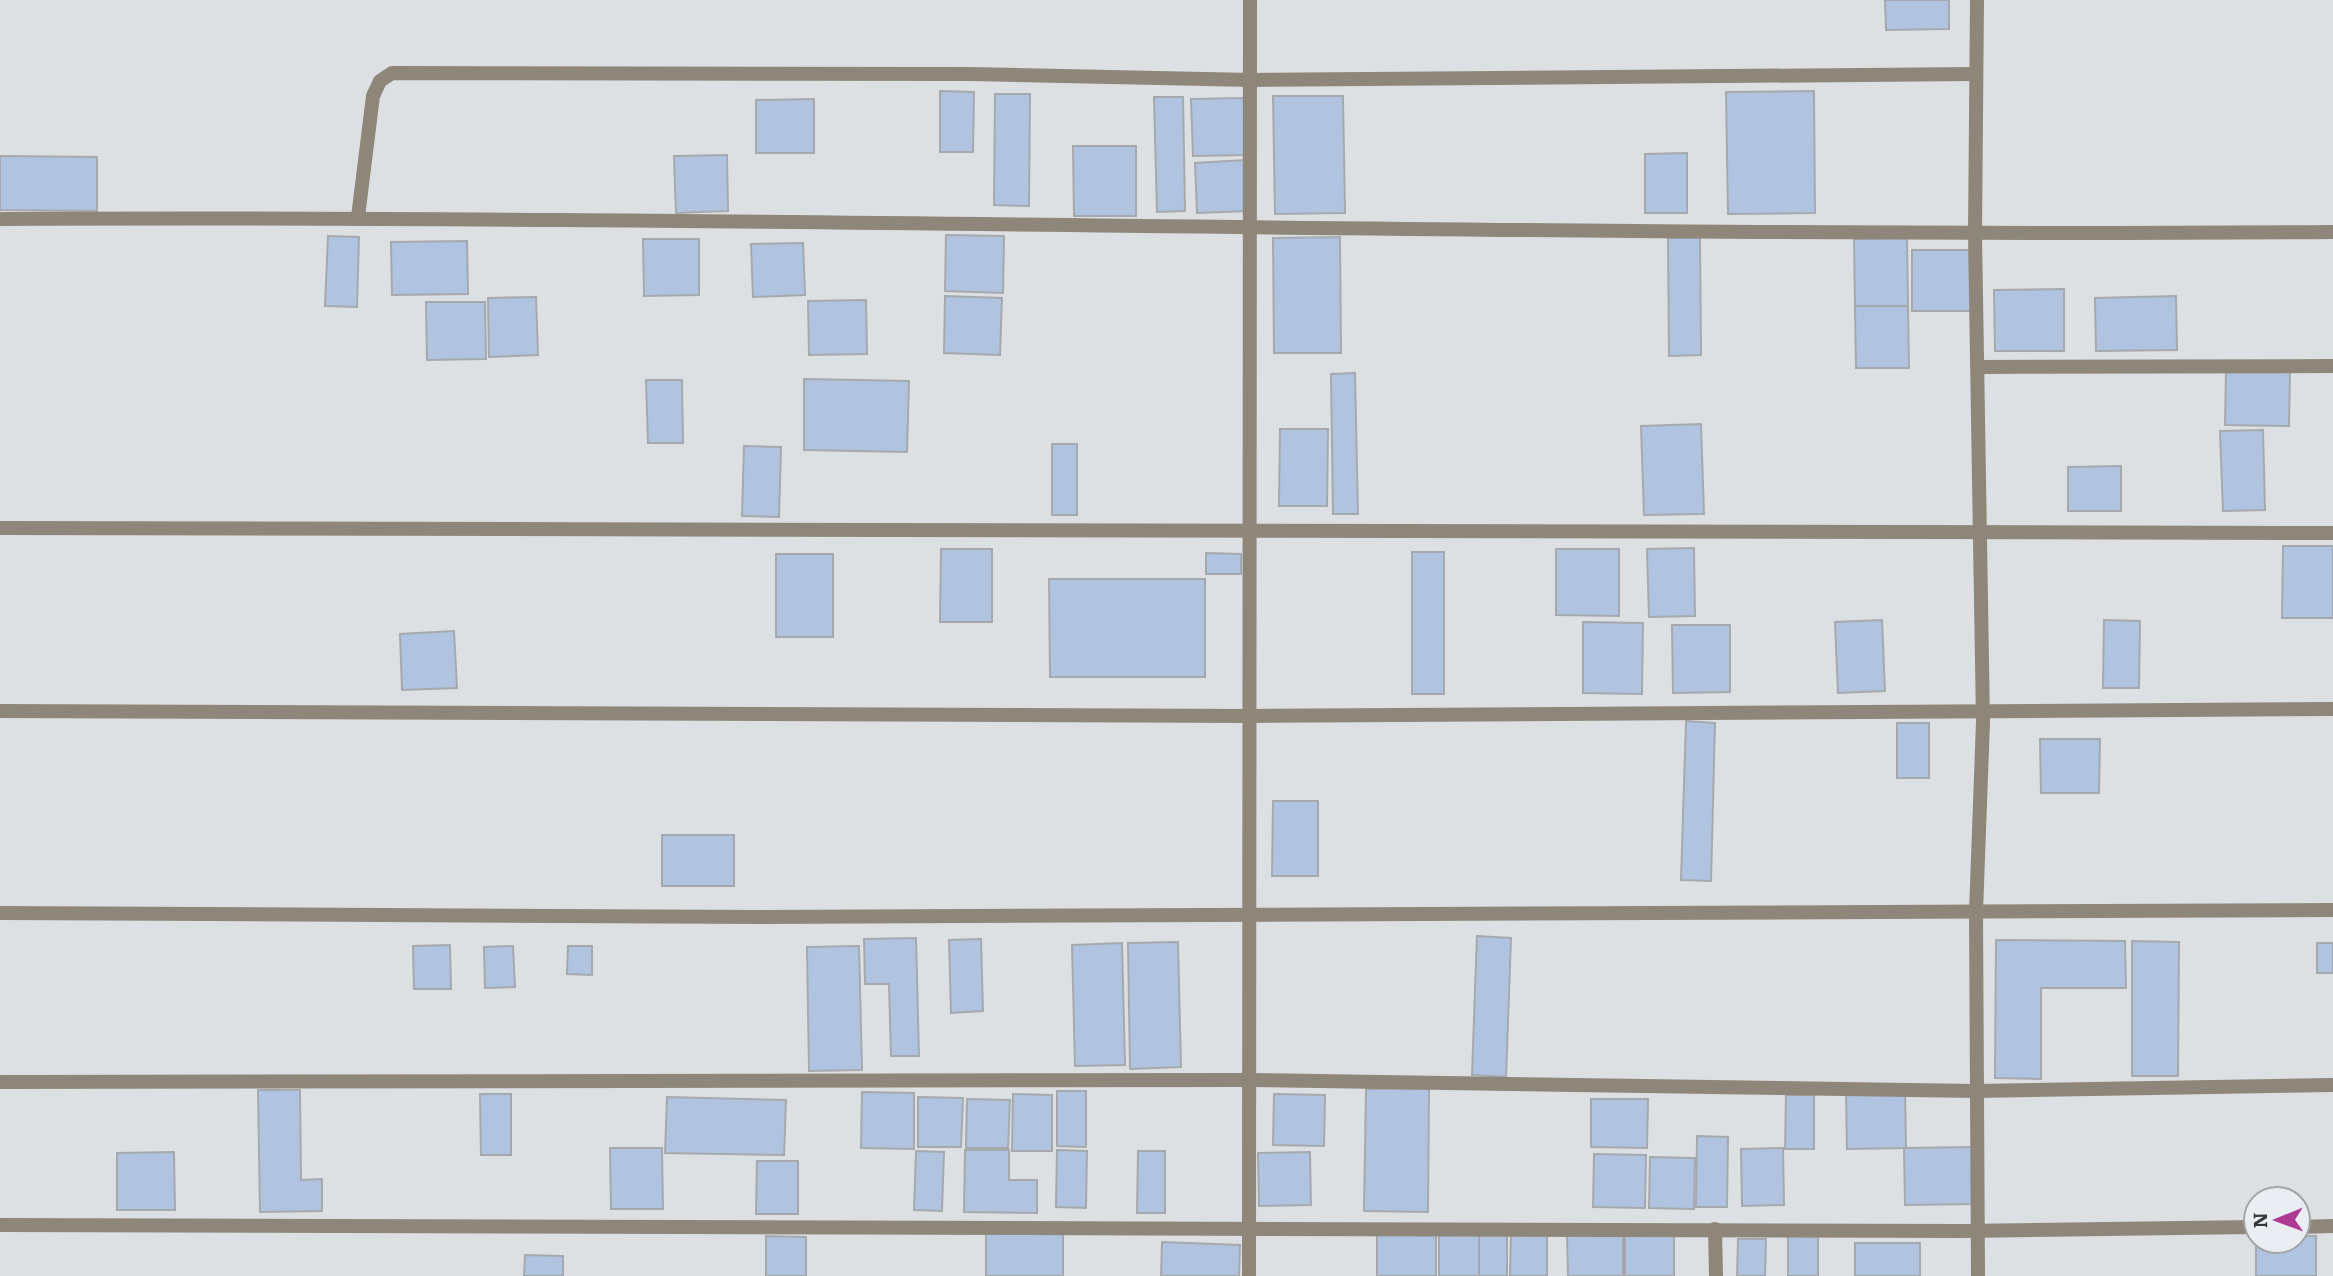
<svg xmlns="http://www.w3.org/2000/svg" width="2333" height="1276" font-family="Literata,serif">
  <rect width="100%" height="100%" fill="#dde0e3"/>
  <g fill="#b0c4e2" stroke="#a6a9ac" stroke-width="2">
    <path d="M1885,0H1949V29L1886,30Z"/>
    <path d="M940,91L974,92L973,152H940Z"/>
    <path d="M1814,91L1815,213L1728,214L1726,92Z"/>
    <path d="M995,94H1030L1029,206L994,205Z"/>
    <path d="M1273,96H1343L1345,213L1275,214Z"/>
    <path d="M1154,97H1183L1185,211L1157,212Z"/>
    <path d="M1244,98L1246,155L1193,156L1191,99Z"/>
    <path d="M814,99V153H756V100Z"/>
    <path d="M1073,146H1136V216H1074Z"/>
    <path d="M1687,153V213H1645V154Z"/>
    <path d="M727,155L728,211L676,213L674,156Z"/>
    <path d="M0,156L97,157V211L0,210Z"/>
    <path d="M1245,160L1248,211L1197,213L1195,163Z"/>
    <path d="M946,235L1004,236L1003,293L945,291Z"/>
    <path d="M328,236L359,237L357,307L325,306Z"/>
    <path d="M1340,237L1341,353H1274L1273,238Z"/>
    <path d="M1700,237L1701,355L1669,356L1668,238Z"/>
    <path d="M1907,238L1908,306H1855L1854,239Z"/>
    <path d="M643,239H699V295L644,296Z"/>
    <path d="M467,241L468,294L392,295L391,242Z"/>
    <path d="M803,243L805,295L753,297L751,244Z"/>
    <rect x="1912" y="250" width="59" height="61"/>
    <path d="M2064,289V351H1995L1994,290Z"/>
    <path d="M945,296L1002,298L1000,355L944,353Z"/>
    <path d="M2176,296L2177,350L2096,351L2095,298Z"/>
    <path d="M536,297L538,355L489,357L488,298Z"/>
    <path d="M866,300L867,354L809,355L808,301Z"/>
    <path d="M426,302H485L486,359L427,360Z"/>
    <path d="M1855,306H1908L1909,368H1856Z"/>
    <path d="M2226,370L2290,371L2289,426L2225,425Z"/>
    <path d="M1355,373L1358,514H1333L1331,374Z"/>
    <path d="M804,379L909,381L907,452L804,450Z"/>
    <path d="M646,380H682L683,443H648Z"/>
    <path d="M1701,424L1704,514L1644,515L1641,426Z"/>
    <path d="M1280,429H1328L1327,506H1279Z"/>
    <path d="M2263,430L2265,510L2223,511L2220,431Z"/>
    <rect x="1052" y="444" width="25" height="71"/>
    <path d="M744,446L781,447L779,517L742,516Z"/>
    <path d="M2121,466V511H2068V467Z"/>
    <path d="M2283,546H2333V618H2282Z"/>
    <path d="M1694,548L1695,616L1649,617L1647,549Z"/>
    <path d="M941,549H992V622H940Z"/>
    <path d="M1556,549H1619V616L1556,615Z"/>
    <rect x="1412" y="552" width="32" height="142"/>
    <path d="M1206,553L1241,554V574H1206Z"/>
    <rect x="776" y="554" width="57" height="83"/>
    <path d="M1049,579H1205V677H1050Z"/>
    <path d="M1882,620L1885,691L1838,693L1835,622Z"/>
    <path d="M2104,620L2140,621L2139,688H2103Z"/>
    <path d="M1583,622L1643,623L1642,694L1583,693Z"/>
    <path d="M1672,625H1730V692L1673,693Z"/>
    <path d="M454,631L457,688L402,690L400,634Z"/>
    <path d="M1686,721L1715,723L1711,881L1681,880Z"/>
    <rect x="1897" y="723" width="32" height="55"/>
    <path d="M2040,739H2100L2099,793H2041Z"/>
    <path d="M1273,801H1318V876H1272Z"/>
    <rect x="662" y="835" width="72" height="51"/>
    <path d="M1477,936L1511,938L1506,1077L1472,1075Z"/>
    <path d="M916,938L919,1056H891L889,984H865L864,939Z"/>
    <path d="M981,939L983,1011L951,1013L949,940Z"/>
    <path d="M1996,940L2125,941L2126,988H2041V1079L1995,1078Z"/>
    <path d="M2132,941L2179,942L2178,1076H2132Z"/>
    <path d="M1178,942L1181,1067L1130,1069L1128,943Z"/>
    <path d="M1122,943L1125,1065L1075,1066L1072,945Z"/>
    <rect x="2317" y="943" width="16" height="30"/>
    <path d="M450,945L451,989H414L413,946Z"/>
    <path d="M513,946L515,987L485,988L484,947Z"/>
    <path d="M568,946H592V975L567,974Z"/>
    <path d="M859,946L862,1070L809,1071L807,947Z"/>
    <path d="M1366,1089H1429L1428,1212L1364,1211Z"/>
    <path d="M258,1090H300L301,1180L322,1179V1211L260,1212Z"/>
    <path d="M1905,1090L1906,1148L1847,1149L1846,1091Z"/>
    <path d="M1057,1091H1086V1147L1057,1146Z"/>
    <path d="M862,1092L914,1093V1149L861,1148Z"/>
    <path d="M480,1094H511V1155H481Z"/>
    <path d="M1013,1094L1052,1095V1151H1012Z"/>
    <path d="M1274,1094L1325,1095L1324,1146L1273,1145Z"/>
    <path d="M1786,1095H1814V1149H1785Z"/>
    <path d="M667,1097L786,1100L784,1155L665,1153Z"/>
    <path d="M918,1097L963,1098L961,1147H918Z"/>
    <path d="M967,1099L1010,1100L1008,1148H966Z"/>
    <path d="M1591,1099H1648L1647,1148L1591,1147Z"/>
    <path d="M1697,1136L1728,1137L1727,1207H1696Z"/>
    <path d="M1972,1147L1973,1204L1905,1205L1904,1148Z"/>
    <path d="M610,1148H662L663,1209H611Z"/>
    <path d="M1783,1148L1784,1205L1742,1206L1741,1149Z"/>
    <path d="M965,1150H1009V1180H1037V1213L964,1212Z"/>
    <path d="M1057,1150L1087,1151L1086,1208L1056,1207Z"/>
    <path d="M916,1151L944,1152L942,1211L914,1210Z"/>
    <path d="M1138,1151H1165V1213H1137Z"/>
    <path d="M174,1152L175,1210H117V1153Z"/>
    <path d="M1310,1152L1311,1205L1259,1206L1258,1153Z"/>
    <path d="M1594,1154L1646,1155L1645,1208L1593,1207Z"/>
    <path d="M1650,1157L1695,1158L1694,1209L1649,1208Z"/>
    <path d="M757,1161H798V1214H756Z"/>
    <rect x="1377" y="1231" width="59" height="45"/>
    <rect x="986" y="1232" width="77" height="44"/>
    <rect x="1439" y="1232" width="40" height="44"/>
    <path d="M1479,1233L1507,1234V1276H1479Z"/>
    <path d="M1511,1233H1547V1276H1510Z"/>
    <path d="M1623,1234V1276H1568L1567,1235Z"/>
    <path d="M1625,1234L1674,1235V1276H1625Z"/>
    <rect x="1788" y="1235" width="30" height="41"/>
    <path d="M766,1236L806,1237V1276H766Z"/>
    <path d="M2298,1236H2316V1276H2256V1237V1241H2298Z"/>
    <path d="M1738,1239H1766L1765,1276H1737Z"/>
    <path d="M1162,1242L1240,1245L1239,1276H1161Z"/>
    <rect x="1855" y="1243" width="65" height="33"/>
    <path d="M525,1255L563,1256V1276H524Z"/>
  </g>
  <g fill="none" stroke-linecap="round" stroke-linejoin="round">
    <g stroke="#8e8679" stroke-width="14">
      <path d="M1977,0L1975,235L1983,722L1976,912L1978,1276"/>
      <path d="M358,217L373,96L380,81L392,73L970,74L1252,80L1975,74"/>
      <path d="M0,219C778,215 1555,238 2333,232"/>
      <path d="M1978,367L2333,366"/>
      <path d="M0,528L2333,533"/>
      <path d="M0,711L1250,716L2333,709"/>
      <path d="M0,913L760,917L2333,910"/>
      <path d="M0,1082L1249,1080L1975,1091L2333,1085"/>
      <path d="M0,1225L1964,1231L2256,1227"/>
      <path d="M2298,1227L2333,1226"/>
      <path d="M1715,1229L1716,1276"/>
      <path d="M1249,1276L1250,0"/>
    </g>
  </g>
  <g transform="translate(2277 1220) rotate(269)"><circle r="33" fill="#eaedf1" stroke="#a2a4a7" stroke-width="2"/>
  <path d="M0-5L12 26L0 18L-12 26Z" fill="#ae3a94"/>
  <text y="-10" font-size="19" font-weight="bold" text-anchor="middle" fill="#363738">N</text>
  </g>
</svg>
